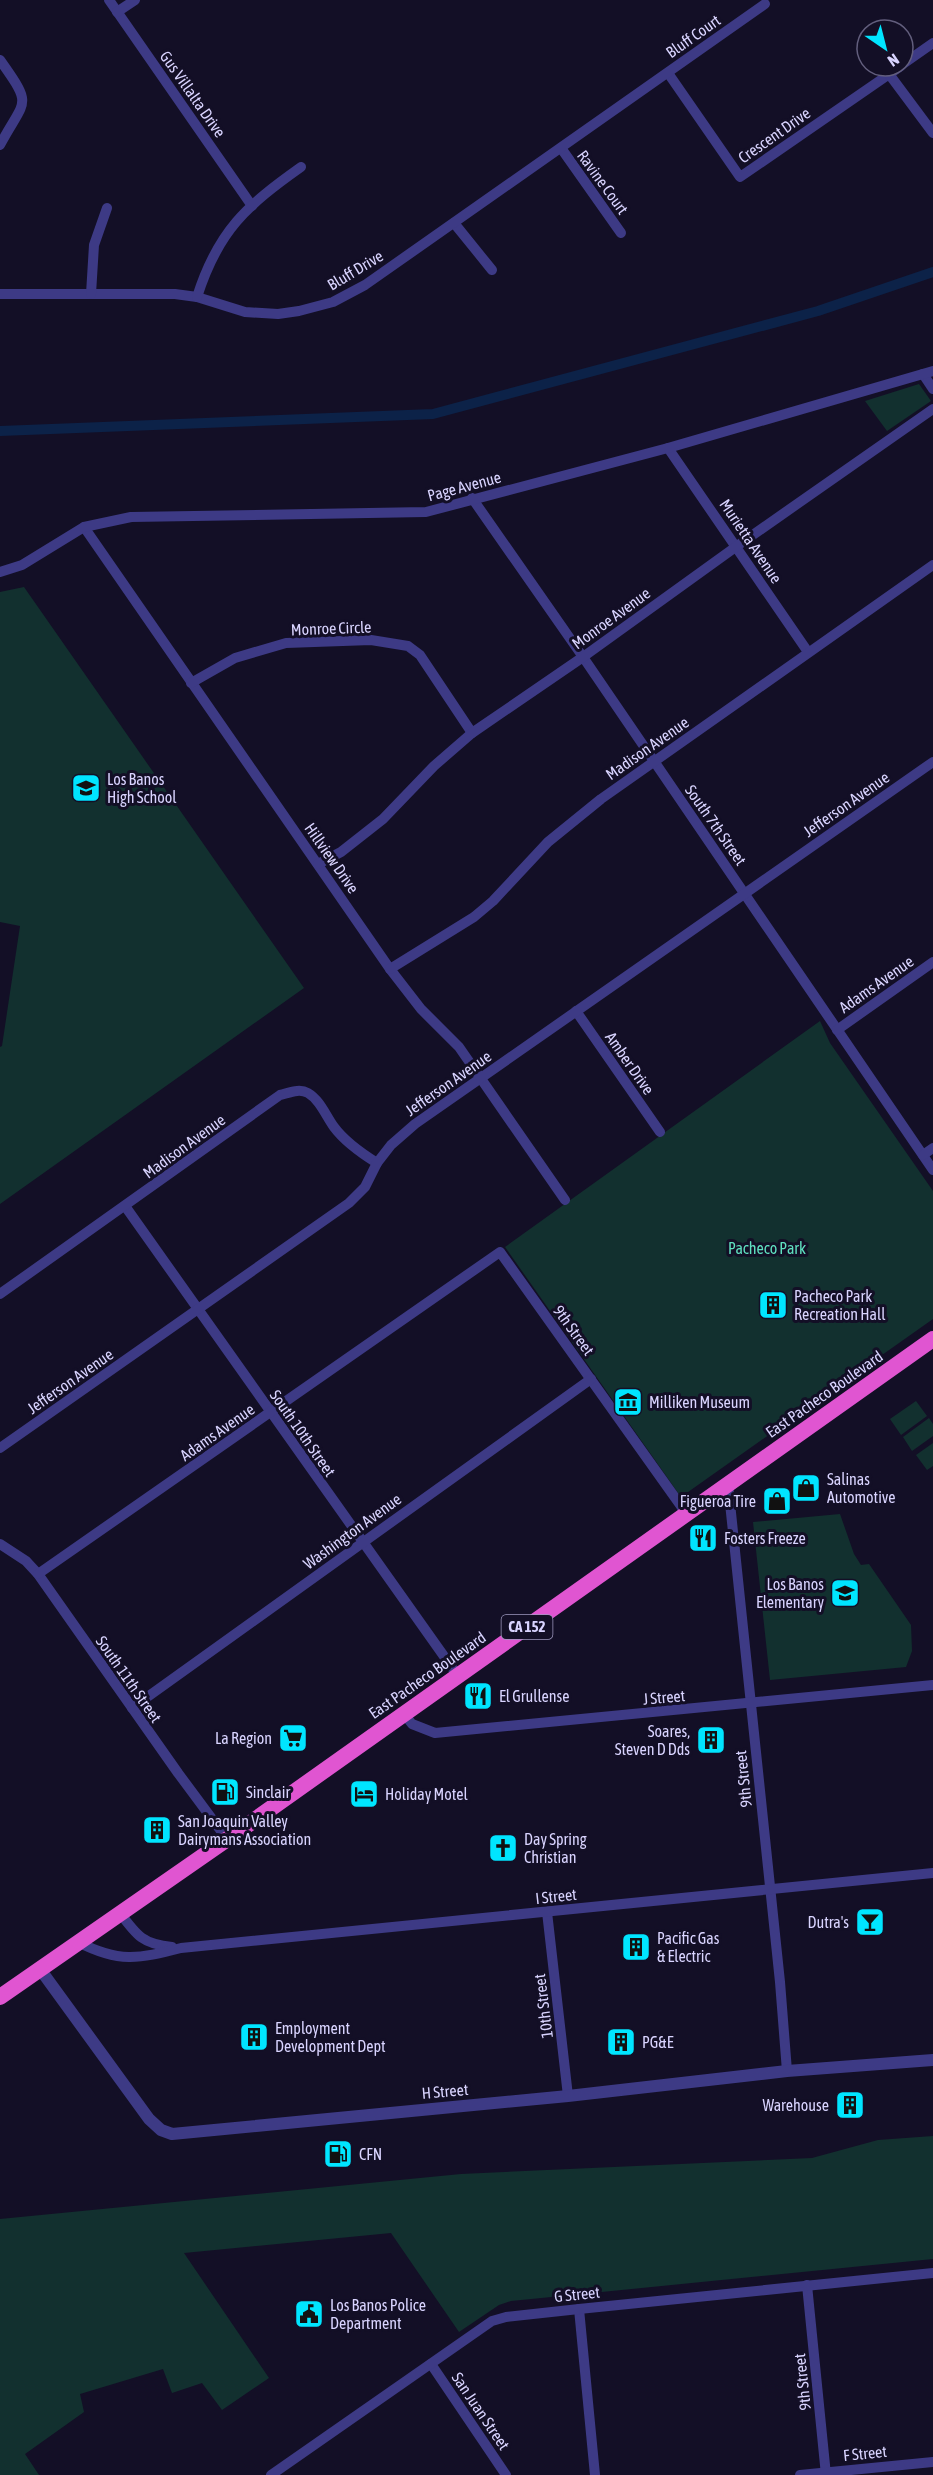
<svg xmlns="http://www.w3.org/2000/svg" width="933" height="2475" font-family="'Asap Condensed',sans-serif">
  <rect width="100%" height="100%" fill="#130f26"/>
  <g fill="#12302f">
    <path d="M919,384L931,401L887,431L865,401Z"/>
    <path d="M24,587L304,988L0,1204V1047L2,1046L20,926L0,922V592Z"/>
    <path d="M820,1021L830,1043L933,1191V1319L681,1497L505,1247Z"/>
    <path d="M916,1401L927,1416L901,1435L890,1419Z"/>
    <path d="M929,1418L933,1424V1436L912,1451L903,1437Z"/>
    <path d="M933,1443V1466L927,1470L916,1455Z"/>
    <path d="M840,1514L854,1554L861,1565L869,1564L911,1625L912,1651L906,1667L770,1680L753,1522Z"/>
    <path d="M933,2136V2259L511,2301L499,2305L459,2332L391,2233L184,2253L269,2378L222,2410L202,2383L172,2393L163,2369L80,2394L84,2412L25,2454L39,2475H0V2219L461,2174L812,2158L878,2140Z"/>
  </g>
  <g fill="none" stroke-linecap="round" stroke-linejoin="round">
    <path stroke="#0c2248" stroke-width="10" d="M0,431L433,414L818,311L933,272"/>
    <g stroke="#3d3a85" stroke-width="10">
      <path d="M109,0L252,206"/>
      <path d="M117,12L135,0"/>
      <path d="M0,60C34,108 25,98 0,145"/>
      <path d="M903,64L933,43"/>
      <path d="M668,73L740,177L901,66"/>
      <path d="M889,74L933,133"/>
      <path d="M561,148L621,233"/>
      <path d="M454,223L492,270"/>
      <path d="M0,294H175L197,297L245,312L278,314L299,311L333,302L365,285L765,4"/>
      <path d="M91,294L94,245L107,208"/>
      <path d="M197,297C218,231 246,206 301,167"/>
      <path d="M923,374L933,389"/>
      <path d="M668,448L808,652"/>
      <path d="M472,498L583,657L933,1170"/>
      <path d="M84,527L390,969L421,1009L459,1047L565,1200"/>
      <path d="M0,572L22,565L84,527L131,517L426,512L668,448L933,371"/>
      <path d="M191,683L235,658L286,643L371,640L408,646L420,655L472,733"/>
      <path d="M318,864L341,852L383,819L434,766L472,733L583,657L737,546L933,409"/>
      <path d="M390,969L474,917L493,901L548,842L601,799L933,565"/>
      <path d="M576,1011L660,1132"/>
      <path d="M837,1030L933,962"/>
      <path d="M923,1155L933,1148"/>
      <path d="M125,1206L458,1676"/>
      <path d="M0,1294L280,1095C289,1093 299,1088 308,1093C320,1100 326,1116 334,1127C345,1142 361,1153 377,1163"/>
      <path d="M0,1448L349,1203L365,1187L377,1163L391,1145L415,1124L933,762"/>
      <path d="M728,1484L780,1982L787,2071"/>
      <path d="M0,1544L26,1561L38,1574L178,1773L227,1839"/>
      <path d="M38,1574L500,1252L686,1513"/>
      <path d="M132,1708L591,1379"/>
      <path d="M404,1714L412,1724L435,1733L933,1685"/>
      <path d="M547,1912L568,2096"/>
      <path d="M120,1913C137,1936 143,1944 172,1947"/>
      <path d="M78,1942C119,1963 138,1959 181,1948L933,1873"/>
      <path d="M807,2285L826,2475"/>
      <path d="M579,2309L595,2475"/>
      <path d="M431,2364L506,2475"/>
      <path d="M271,2475L492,2321L506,2317L579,2309L933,2273"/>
      <path d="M800,2475L933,2462"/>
    </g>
    <path stroke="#3d3a85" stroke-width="12" d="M40,1969L149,2119L161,2130L172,2134L568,2096L787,2071L933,2060"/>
    <path stroke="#e055d1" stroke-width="16" d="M0,1997L239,1831L933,1339"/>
  </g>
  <defs>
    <g id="school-square" transform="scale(1.5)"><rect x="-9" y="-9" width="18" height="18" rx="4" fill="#00e5ff" stroke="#130f26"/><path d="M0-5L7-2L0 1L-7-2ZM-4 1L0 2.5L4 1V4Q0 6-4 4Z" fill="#111"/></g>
    <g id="building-square" transform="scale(1.5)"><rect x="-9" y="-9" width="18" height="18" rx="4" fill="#00e5ff" stroke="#130f26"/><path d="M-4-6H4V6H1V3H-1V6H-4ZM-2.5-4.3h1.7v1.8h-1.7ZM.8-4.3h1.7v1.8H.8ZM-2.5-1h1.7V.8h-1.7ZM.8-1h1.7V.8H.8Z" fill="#111"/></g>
    <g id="museum-square" transform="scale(1.5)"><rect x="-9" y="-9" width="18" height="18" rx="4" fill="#00e5ff" stroke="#130f26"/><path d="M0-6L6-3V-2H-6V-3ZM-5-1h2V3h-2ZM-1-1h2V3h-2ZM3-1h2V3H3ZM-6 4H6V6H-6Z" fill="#111"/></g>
    <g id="shop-square" transform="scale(1.5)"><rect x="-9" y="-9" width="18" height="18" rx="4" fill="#00e5ff" stroke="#130f26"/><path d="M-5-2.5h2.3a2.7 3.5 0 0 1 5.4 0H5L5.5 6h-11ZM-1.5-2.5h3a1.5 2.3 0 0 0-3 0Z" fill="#111"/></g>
    <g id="restaurant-square" transform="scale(1.5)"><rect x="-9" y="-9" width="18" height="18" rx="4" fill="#00e5ff" stroke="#130f26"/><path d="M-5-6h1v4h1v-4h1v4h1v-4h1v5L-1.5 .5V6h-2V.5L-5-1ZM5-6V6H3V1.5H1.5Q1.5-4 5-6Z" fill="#111"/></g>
    <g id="supermarket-square" transform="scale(1.5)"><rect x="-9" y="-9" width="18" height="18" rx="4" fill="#00e5ff" stroke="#130f26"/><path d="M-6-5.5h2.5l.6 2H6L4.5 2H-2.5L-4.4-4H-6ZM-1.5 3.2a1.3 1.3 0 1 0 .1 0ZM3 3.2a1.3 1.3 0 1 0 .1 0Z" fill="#111"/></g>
    <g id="fuel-square" transform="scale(1.5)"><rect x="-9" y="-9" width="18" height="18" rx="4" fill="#00e5ff" stroke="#130f26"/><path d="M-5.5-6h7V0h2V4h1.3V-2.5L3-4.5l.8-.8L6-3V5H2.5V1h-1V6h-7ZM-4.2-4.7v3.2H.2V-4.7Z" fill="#111"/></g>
    <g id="hotel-square" transform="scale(1.5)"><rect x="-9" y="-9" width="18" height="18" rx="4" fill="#00e5ff" stroke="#130f26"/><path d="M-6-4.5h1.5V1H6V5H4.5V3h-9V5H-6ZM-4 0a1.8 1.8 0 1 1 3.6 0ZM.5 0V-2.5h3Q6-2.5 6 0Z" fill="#111"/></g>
    <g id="church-square" transform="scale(1.5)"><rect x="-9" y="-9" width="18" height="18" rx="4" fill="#00e5ff" stroke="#130f26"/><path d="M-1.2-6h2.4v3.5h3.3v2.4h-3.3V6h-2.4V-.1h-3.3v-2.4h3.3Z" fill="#111"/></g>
    <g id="bar-square" transform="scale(1.5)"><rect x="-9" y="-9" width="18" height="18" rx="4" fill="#00e5ff" stroke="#130f26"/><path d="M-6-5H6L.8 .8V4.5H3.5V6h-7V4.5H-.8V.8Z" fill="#111"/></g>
    <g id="civic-square" transform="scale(1.5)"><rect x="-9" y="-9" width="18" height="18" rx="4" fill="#00e5ff" stroke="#130f26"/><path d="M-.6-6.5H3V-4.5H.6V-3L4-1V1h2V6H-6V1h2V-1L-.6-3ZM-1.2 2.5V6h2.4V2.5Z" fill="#111"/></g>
  </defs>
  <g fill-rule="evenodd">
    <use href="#school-square" x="86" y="788"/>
    <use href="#building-square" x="773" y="1305"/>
    <use href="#museum-square" x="628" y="1402"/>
    <use href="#shop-square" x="806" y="1488"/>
    <use href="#shop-square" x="777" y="1501"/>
    <use href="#restaurant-square" x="703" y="1538"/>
    <use href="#school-square" x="845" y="1593"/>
    <use href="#restaurant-square" x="478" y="1696"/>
    <use href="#supermarket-square" x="293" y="1738"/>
    <use href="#building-square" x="711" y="1740"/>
    <use href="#fuel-square" x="225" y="1792"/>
    <use href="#hotel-square" x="364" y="1794"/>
    <use href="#building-square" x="157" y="1830"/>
    <use href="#church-square" x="503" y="1848"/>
    <use href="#bar-square" x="870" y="1922"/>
    <use href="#building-square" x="636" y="1947"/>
    <use href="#building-square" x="254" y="2037"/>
    <use href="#building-square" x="621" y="2042"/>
    <use href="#building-square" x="850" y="2105"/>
    <use href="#fuel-square" x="338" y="2154"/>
    <use href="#civic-square" x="309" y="2314"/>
  </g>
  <g text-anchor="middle" stroke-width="6" stroke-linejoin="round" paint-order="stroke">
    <rect fill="#130f26" stroke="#9e99be" stroke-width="1.5" x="501.5" y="1615" width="51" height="24" rx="4.5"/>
    <g font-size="15" font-weight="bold" fill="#d9d4ff">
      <text x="527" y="1632">CA 152</text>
    </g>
    <g font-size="16" fill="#d9d4ff" stroke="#130f26">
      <text transform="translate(693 36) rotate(-35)" y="6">Bluff Court</text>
      <text transform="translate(193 94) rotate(55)" y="6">Gus Villalta Drive</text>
      <text transform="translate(774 135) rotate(-35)" y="6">Crescent Drive</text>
      <text transform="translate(603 182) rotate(54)" y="6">Ravine Court</text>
      <text transform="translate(355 270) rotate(-31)" y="6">Bluff Drive</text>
      <text transform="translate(464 486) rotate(-15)" y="6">Page Avenue</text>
      <text transform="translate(751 541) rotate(56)" y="6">Murietta Avenue</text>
      <text transform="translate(611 618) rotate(-36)" y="6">Monroe Avenue</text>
      <text transform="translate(331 628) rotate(-2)" y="6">Monroe Circle</text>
      <text transform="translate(647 748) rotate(-35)" y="6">Madison Avenue</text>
      <text transform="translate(846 804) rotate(-35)" y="6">Jefferson Avenue</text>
      <text transform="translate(716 825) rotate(55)" y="6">South 7th Street</text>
      <text transform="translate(332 858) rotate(55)" y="6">Hillview Drive</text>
      <text transform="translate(876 984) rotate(-35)" y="6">Adams Avenue</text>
      <text transform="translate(630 1063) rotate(55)" y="6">Amber Drive</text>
      <text transform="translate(448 1083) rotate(-35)" y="6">Jefferson Avenue</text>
      <text transform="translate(184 1146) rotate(-36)" y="6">Madison Avenue</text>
      <text transform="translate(574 1330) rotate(54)" y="6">9th Street</text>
      <text transform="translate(70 1381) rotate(-35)" y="6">Jefferson Avenue</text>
      <text transform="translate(824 1394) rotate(-35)" y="6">East Pacheco Boulevard</text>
      <text transform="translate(217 1432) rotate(-35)" y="6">Adams Avenue</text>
      <text transform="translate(303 1433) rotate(55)" y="6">South 10th Street</text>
      <text transform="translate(352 1531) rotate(-36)" y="6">Washington Avenue</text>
      <text transform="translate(427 1675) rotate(-35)" y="6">East Pacheco Boulevard</text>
      <text transform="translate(129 1679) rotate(55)" y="6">South 11th Street</text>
      <text transform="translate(664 1697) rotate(-5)" y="6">J Street</text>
      <text transform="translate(743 1779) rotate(-96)" y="6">9th Street</text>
      <text transform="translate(556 1896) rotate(-6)" y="6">I Street</text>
      <text transform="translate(543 2006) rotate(-97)" y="6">10th Street</text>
      <text transform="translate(445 2091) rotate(-5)" y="6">H Street</text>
      <text transform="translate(577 2294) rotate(-6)" y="6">G Street</text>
      <text transform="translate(802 2382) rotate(-96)" y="6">9th Street</text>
      <text transform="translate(481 2411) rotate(56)" y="6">San Juan Street</text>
      <text transform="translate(865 2453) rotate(-6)" y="6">F Street</text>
    </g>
    <g font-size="16" fill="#d9d4ff" stroke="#130f26" text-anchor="start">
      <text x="107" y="785">Los Banos<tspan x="107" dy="18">High School</tspan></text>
      <text x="794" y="1302">Pacheco Park<tspan x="794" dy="18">Recreation Hall</tspan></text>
      <text x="649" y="1408">Milliken Museum</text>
      <text x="827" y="1485">Salinas<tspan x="827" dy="18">Automotive</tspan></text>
      <text x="756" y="1507" text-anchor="end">Figueroa Tire</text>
      <text x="724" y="1544">Fosters Freeze</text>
      <text x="824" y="1590" text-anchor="end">Los Banos<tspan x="824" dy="18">Elementary</tspan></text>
      <text x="499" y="1702">El Grullense</text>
      <text x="690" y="1737" text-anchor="end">Soares,<tspan x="690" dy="18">Steven D Dds</tspan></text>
      <text x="272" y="1744" text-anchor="end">La Region</text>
      <text x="246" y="1798">Sinclair</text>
      <text x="385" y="1800">Holiday Motel</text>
      <text x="178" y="1827">San Joaquin Valley<tspan x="178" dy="18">Dairymans Association</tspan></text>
      <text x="524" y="1845">Day Spring<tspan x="524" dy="18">Christian</tspan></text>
      <text x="849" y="1928" text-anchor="end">Dutra's</text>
      <text x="657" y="1944">Pacific Gas<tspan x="657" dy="18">&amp; Electric</tspan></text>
      <text x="275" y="2034">Employment<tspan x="275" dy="18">Development Dept</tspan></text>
      <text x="642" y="2048">PG&amp;E</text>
      <text x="829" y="2111" text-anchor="end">Warehouse</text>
      <text x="359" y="2160">CFN</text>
      <text x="330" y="2311">Los Banos Police<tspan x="330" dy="18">Department</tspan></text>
    </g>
    <g font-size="16" fill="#5fe0c0" stroke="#130f26">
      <text x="767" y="1254">Pacheco Park</text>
    </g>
  </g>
  <g transform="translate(885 48) rotate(145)"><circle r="28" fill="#130f26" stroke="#625e7d" stroke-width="1.5"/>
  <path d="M0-4.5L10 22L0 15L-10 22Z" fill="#00e5ff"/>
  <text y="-9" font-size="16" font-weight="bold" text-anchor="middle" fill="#d9d4ff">N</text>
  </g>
</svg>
